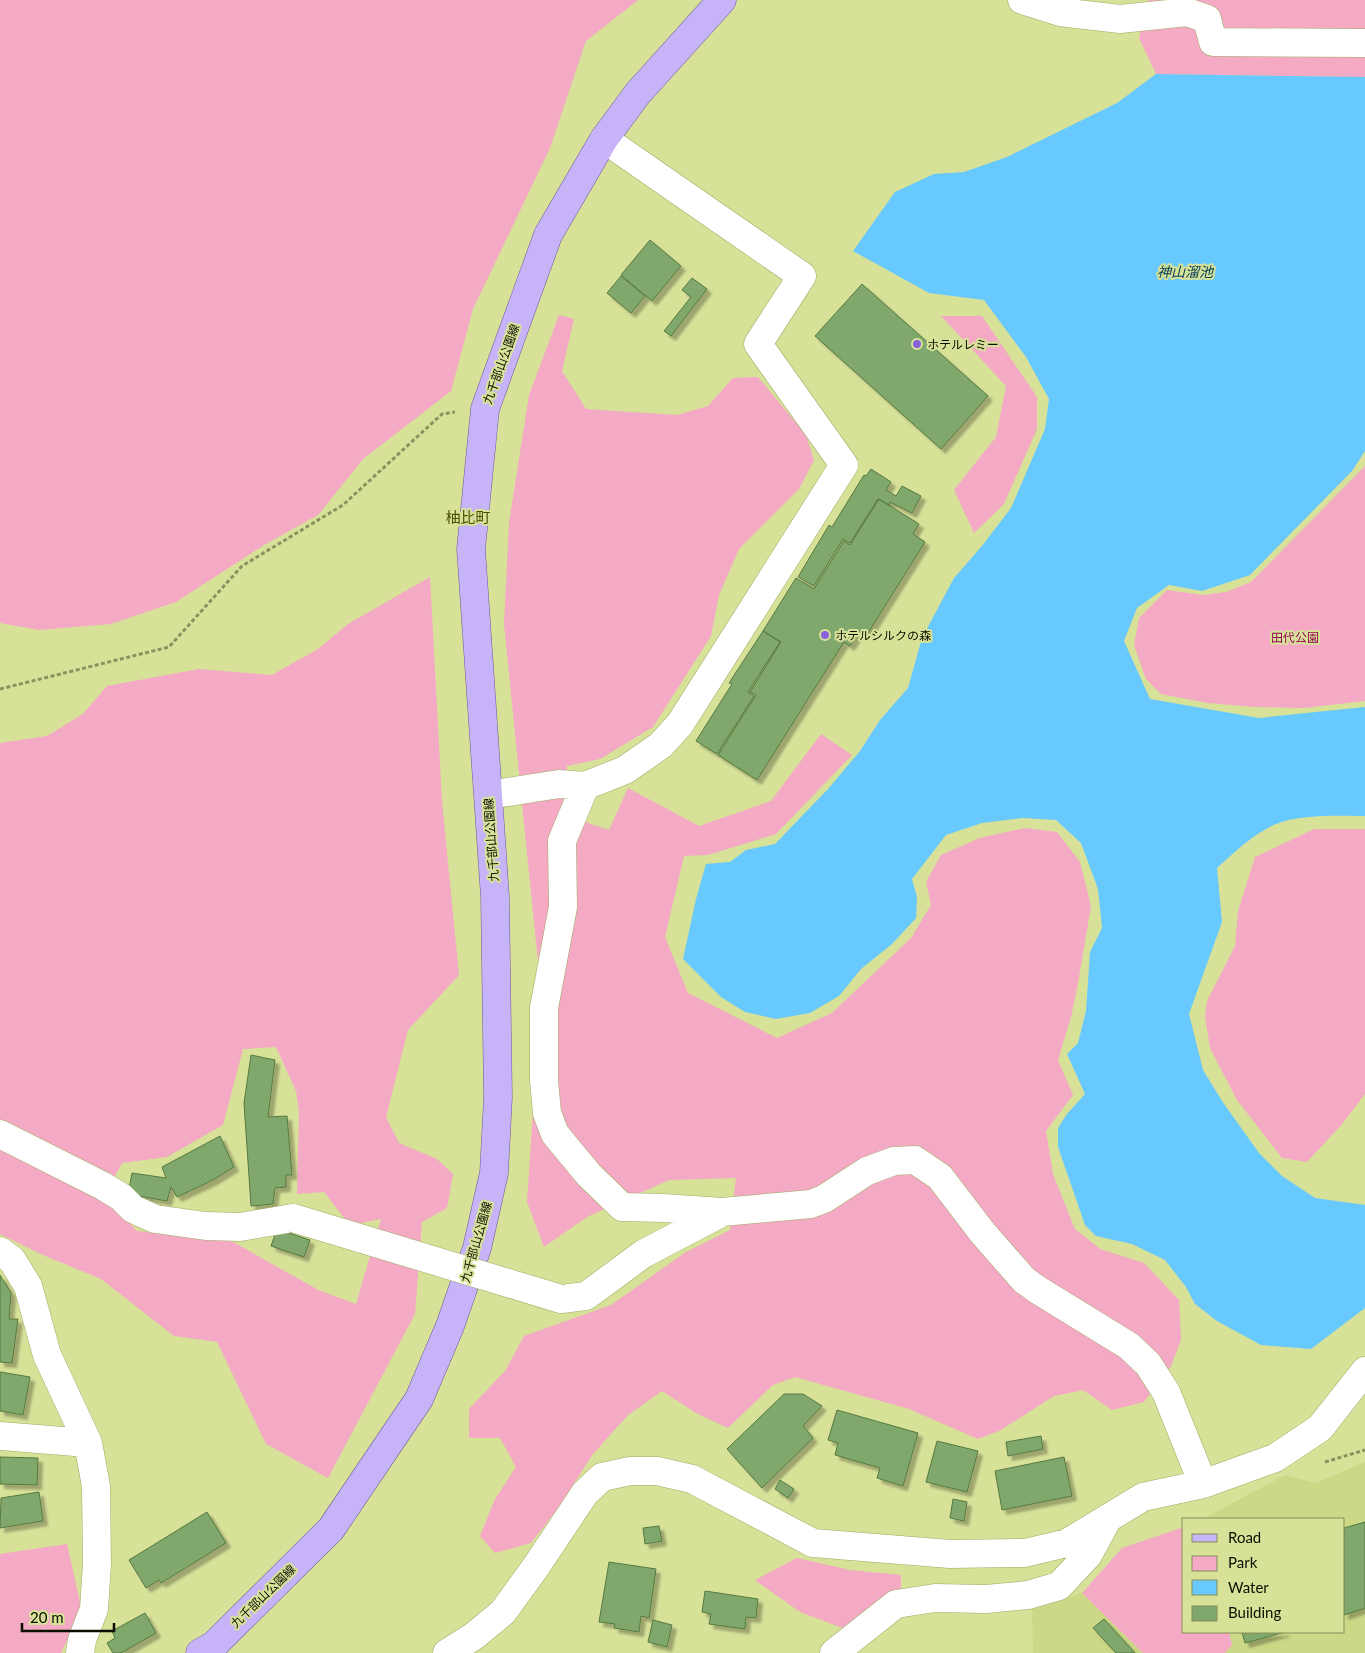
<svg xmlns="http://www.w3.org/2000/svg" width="1365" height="1653" font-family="Lato,'Noto Sans JP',sans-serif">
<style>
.built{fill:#cdd887}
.green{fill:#f4a9c5;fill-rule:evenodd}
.water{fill:#68c9fe}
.building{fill:#81a86c;stroke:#55793f;filter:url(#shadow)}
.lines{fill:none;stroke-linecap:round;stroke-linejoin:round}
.minor-casing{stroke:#a1aa63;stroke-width:29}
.major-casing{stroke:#6d589d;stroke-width:29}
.path{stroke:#8b925f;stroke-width:3;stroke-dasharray:4 2.5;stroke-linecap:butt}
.minor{stroke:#fff;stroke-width:28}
.major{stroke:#c7b3f7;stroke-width:28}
.minor-bridge-casing{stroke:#a1aa63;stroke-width:29;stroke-linecap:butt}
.minor-bridge{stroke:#fff;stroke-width:28}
.poi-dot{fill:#8861dc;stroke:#d7e198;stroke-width:2}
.labels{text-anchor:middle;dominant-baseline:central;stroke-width:4;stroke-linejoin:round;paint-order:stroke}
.poi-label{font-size:12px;fill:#0c0e00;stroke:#d7e198;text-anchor:start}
.street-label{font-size:12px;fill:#0c0e00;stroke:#d7e198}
.park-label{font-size:12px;fill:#960357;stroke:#d7e198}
.water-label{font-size:14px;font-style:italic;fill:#08425c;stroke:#d7e198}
.quarter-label{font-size:15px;fill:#4a5000;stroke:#d7e198}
</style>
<defs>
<filter id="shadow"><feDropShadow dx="4.5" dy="4.5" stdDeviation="1" flood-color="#0004"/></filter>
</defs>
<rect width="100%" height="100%" fill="#d7e198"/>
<path class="built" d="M1365,1462V1653H1225L1232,1645L1229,1632H1344V1519H1203L1285,1475L1315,1483Z
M1082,1593L1143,1653H1033L1032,1608Z"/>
<path class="green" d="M0,0H638L586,41L550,148L473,309L451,391L363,459L318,515L264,545L176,602L111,624L39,630L0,623Z
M1148,0H1365V77L1156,74L1139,38Z
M559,315L574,319L562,371L586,409L677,415L708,406L733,378L758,377L806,435L814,460L799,489L739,549L719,595L711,636L653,727L600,759L567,766L564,815L609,830L628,788L699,826L771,801L821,734L852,755L776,834L708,855L684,856L665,937L688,993L777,1038L832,1013L911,938L931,905L926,882L941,855L980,838L1025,828L1057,832L1080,862L1091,906L1078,983L1071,1017L1058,1060L1073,1095L1046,1131L1053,1174L1075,1229L1100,1249L1144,1263L1179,1300L1181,1340L1171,1366L1144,1402L1112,1410L1083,1390L1054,1396L999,1431L978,1439L909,1409L795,1377L773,1385L728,1428L696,1413L662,1391L628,1415L593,1454L558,1508L531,1543L495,1553L480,1536L495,1499L516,1467L500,1438H469V1409L505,1371L524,1336L611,1305L686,1252L730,1230L736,1178L669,1180L587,1217L544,1247L527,1202L541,992L504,624L509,523L529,395Z
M941,316H982L1037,397V429L1004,504L974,533L954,490L996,437L1006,386Z
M1365,466V701L1304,708L1254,707L1208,703L1161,694L1146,679L1134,645L1139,618L1167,590L1203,595L1226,592L1251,582Z
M430,577L442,801L459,975L408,1030L386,1117L399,1143L437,1159L453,1174L447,1208L422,1222L415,1314L328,1478L266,1444L217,1342L174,1336L101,1279L43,1255L0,1234V743L47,736L83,714L107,686L199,669L272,675L318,649L348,624ZM276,1047L296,1091L299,1112L297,1194L324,1192L345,1219L361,1223L381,1219L356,1304L318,1290L228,1239L137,1231L105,1195L122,1163L167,1157L223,1125L243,1049Z
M1314,829H1365V1094L1343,1123L1307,1162L1282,1158L1237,1100L1210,1048L1205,1016L1207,1001L1235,946L1238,911L1255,857Z
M1184,1527V1632H1229L1232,1645L1225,1653H1143L1082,1593L1122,1548Z
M67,1544L82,1611L61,1653H0V1554Z
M797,1558L850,1570L901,1575V1594L848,1630L800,1612L755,1580Z"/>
<path class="water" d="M1156,74L1365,77V451L1352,471L1250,575L1202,591L1169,585L1137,608L1124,641L1150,699L1259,718L1365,707V816C1337,816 1302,814 1276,824C1253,834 1235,852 1217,868L1222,922L1189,1014L1203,1070L1222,1101L1259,1153L1282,1176L1315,1198L1365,1205V1308L1311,1349L1261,1345L1217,1321L1195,1304L1186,1287L1165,1260L1132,1244L1096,1236L1085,1225L1058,1147V1128L1067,1114L1085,1094L1067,1054L1078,1043L1086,1011L1090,952L1102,928L1098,889L1081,843L1056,820L1023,818L982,823L946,835L912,879L917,897L916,918L892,944L861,969L839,996L810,1013L776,1019L745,1012L721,997L683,959L696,899L706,864L730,862L746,850L775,844L828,789L860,751L880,720L908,688L922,638L954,578L982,546L1011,508L1045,429L1049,399L1026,357L984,300L929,293L853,251L895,192L934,174L964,172L1007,157L1117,103Z"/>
<path class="building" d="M650,240L681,266L652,301L621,275Z
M621,276L645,296L631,313L607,293Z
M692,278L707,289L671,336L664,331L691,297L682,290Z
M862,284L988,396L941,449L815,336Z
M871,469L891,482L886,490L896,496L902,486L921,496L912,513L890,502L889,505L878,499L850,543L843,539L814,586L798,577L829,525L832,527L864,475L866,476Z
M879,499L919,524L913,534L925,542L868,633L861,629L850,646L844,642L757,780L718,755L756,695L750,692L781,642L763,631L796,578L814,589L844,541L850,545Z
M763,631L780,642L748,692L754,696L717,754L696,741L732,684L729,683Z
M251,1055L275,1060L268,1117L287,1116L292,1175H286V1187L275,1188L273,1204L251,1206L244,1103Z
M220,1136L234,1167L213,1180L177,1197L171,1187L167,1201L128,1194L132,1173L166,1178L162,1167Z
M277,1229L310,1240L304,1257L271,1246Z
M0,1275L11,1293L9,1319H18L12,1363L0,1362Z
M0,1372L30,1377L23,1415L0,1411Z
M784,1394H803L822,1406L803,1426L813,1438L762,1488L727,1449Z
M837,1410L918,1433L903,1486L877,1478L880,1468L835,1455L838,1443L828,1440Z
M1041,1436L1043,1449L1008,1456L1006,1442Z
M937,1441L978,1451L967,1492L926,1482Z
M0,1457L38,1458L37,1485L0,1484Z
M1064,1457L1072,1496L1002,1510L995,1471Z
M780,1480L794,1489L788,1498L775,1489Z
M39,1492L43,1521L0,1528L1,1498Z
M953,1499L967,1502L964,1521L950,1518Z
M207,1512L226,1543L161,1583L159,1580L146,1588L129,1560Z
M1365,1522V1608L1344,1615V1528Z
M659,1526L662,1541L645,1544L643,1528Z
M609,1562L656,1569L649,1618L641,1616L639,1632L614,1628L615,1624L599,1622Z
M705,1591L758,1599L756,1618L746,1617L745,1629L709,1624L711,1614L702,1612Z
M145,1613L156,1633L121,1653H113L107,1643L115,1638L112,1631Z
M1104,1619L1135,1653H1116L1093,1628Z
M653,1620L672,1625L667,1647L648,1642Z
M1242,1632H1285L1245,1643Z"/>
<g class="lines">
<g class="minor-casing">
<path id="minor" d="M1022,0L1060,12L1120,19L1187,12L1207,19L1213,42L1365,43
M585,786L562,841L563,907L544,1008V1080L547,1113L555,1134L589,1175L622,1207L663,1208L722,1212L811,1204L824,1199L867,1171L894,1161L915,1160L940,1177L982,1232L1024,1280L1038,1290L1129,1346L1148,1364L1166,1392L1203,1484
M489,795L559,784L585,786L625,770L661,745L680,724L844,465L758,344L802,276L604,139
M0,1134L103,1186L121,1197L133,1209L155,1219L206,1226L240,1227L293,1218
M0,1251L12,1260L28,1286L47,1355L88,1443L96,1486L97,1564L94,1609L82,1640L80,1653
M561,1299L586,1296L643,1254L723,1212
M0,1436L88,1443
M447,1653L474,1636L503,1612L535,1568L585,1493L602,1477L630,1471H657L692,1479L813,1543L950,1554L1025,1553L1067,1543L1143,1497L1203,1484L1275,1458L1320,1428L1365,1371
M834,1653L896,1604L935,1598L986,1599L1028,1595L1059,1586L1088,1555L1107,1520"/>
</g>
<g class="major-casing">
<path id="major" d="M200,1653L214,1645L331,1529L419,1399L450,1326L477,1248L494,1173L498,1097L495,897L471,549L485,409L548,235L604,139L638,93L722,0"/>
</g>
<path class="path" d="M0,689L169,647L242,566L343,505L442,414L455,412
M1325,1462L1365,1450"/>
<use href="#minor" class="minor"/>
<use href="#major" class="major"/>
<g class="minor-bridge-casing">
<path id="minor-bridge" d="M293,1218L561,1299"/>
</g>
<use href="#minor-bridge" class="minor-bridge"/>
</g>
<g class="poi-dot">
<circle cx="917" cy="344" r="5"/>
<circle cx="825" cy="635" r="5"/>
</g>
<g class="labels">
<g class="poi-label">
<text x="927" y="344">ホテルレミー</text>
<text x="835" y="635">ホテルシルクの森</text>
</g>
<g class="street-label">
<text transform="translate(501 364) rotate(-70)">九千部山公園線</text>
<text transform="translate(491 840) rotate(-94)">九千部山公園線</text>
<text transform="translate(476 1242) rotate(-74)">九千部山公園線</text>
<text transform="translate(263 1596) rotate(-44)">九千部山公園線</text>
</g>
<g class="park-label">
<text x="1295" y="637">田代公園</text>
</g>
<g class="water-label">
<text x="1185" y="271">神山溜池</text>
</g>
<g class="quarter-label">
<text x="468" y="517">柚比町</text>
</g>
</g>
<rect x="1182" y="1518" width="162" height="115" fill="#d7e198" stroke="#868d5b"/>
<rect x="1192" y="1534" width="25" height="8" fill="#c7b3f7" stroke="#868d5b"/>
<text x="1228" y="1543" font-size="15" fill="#0c0e00">Road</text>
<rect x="1192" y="1556" width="25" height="15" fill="#f4a9c5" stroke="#868d5b"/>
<text x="1228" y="1568" font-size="15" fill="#0c0e00">Park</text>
<rect x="1192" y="1580" width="25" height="15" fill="#68c9fe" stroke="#868d5b"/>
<text x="1228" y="1593" font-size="15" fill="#0c0e00">Water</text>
<rect x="1192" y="1606" width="25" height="15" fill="#81a86c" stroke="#868d5b"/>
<text x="1228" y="1618" font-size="15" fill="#0c0e00">Building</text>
<path d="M22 1623v8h92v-8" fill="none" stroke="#0c0e00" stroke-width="2.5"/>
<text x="30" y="1623" font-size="15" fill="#0c0e00" stroke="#d7e198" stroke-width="4" paint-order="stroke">20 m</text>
</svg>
